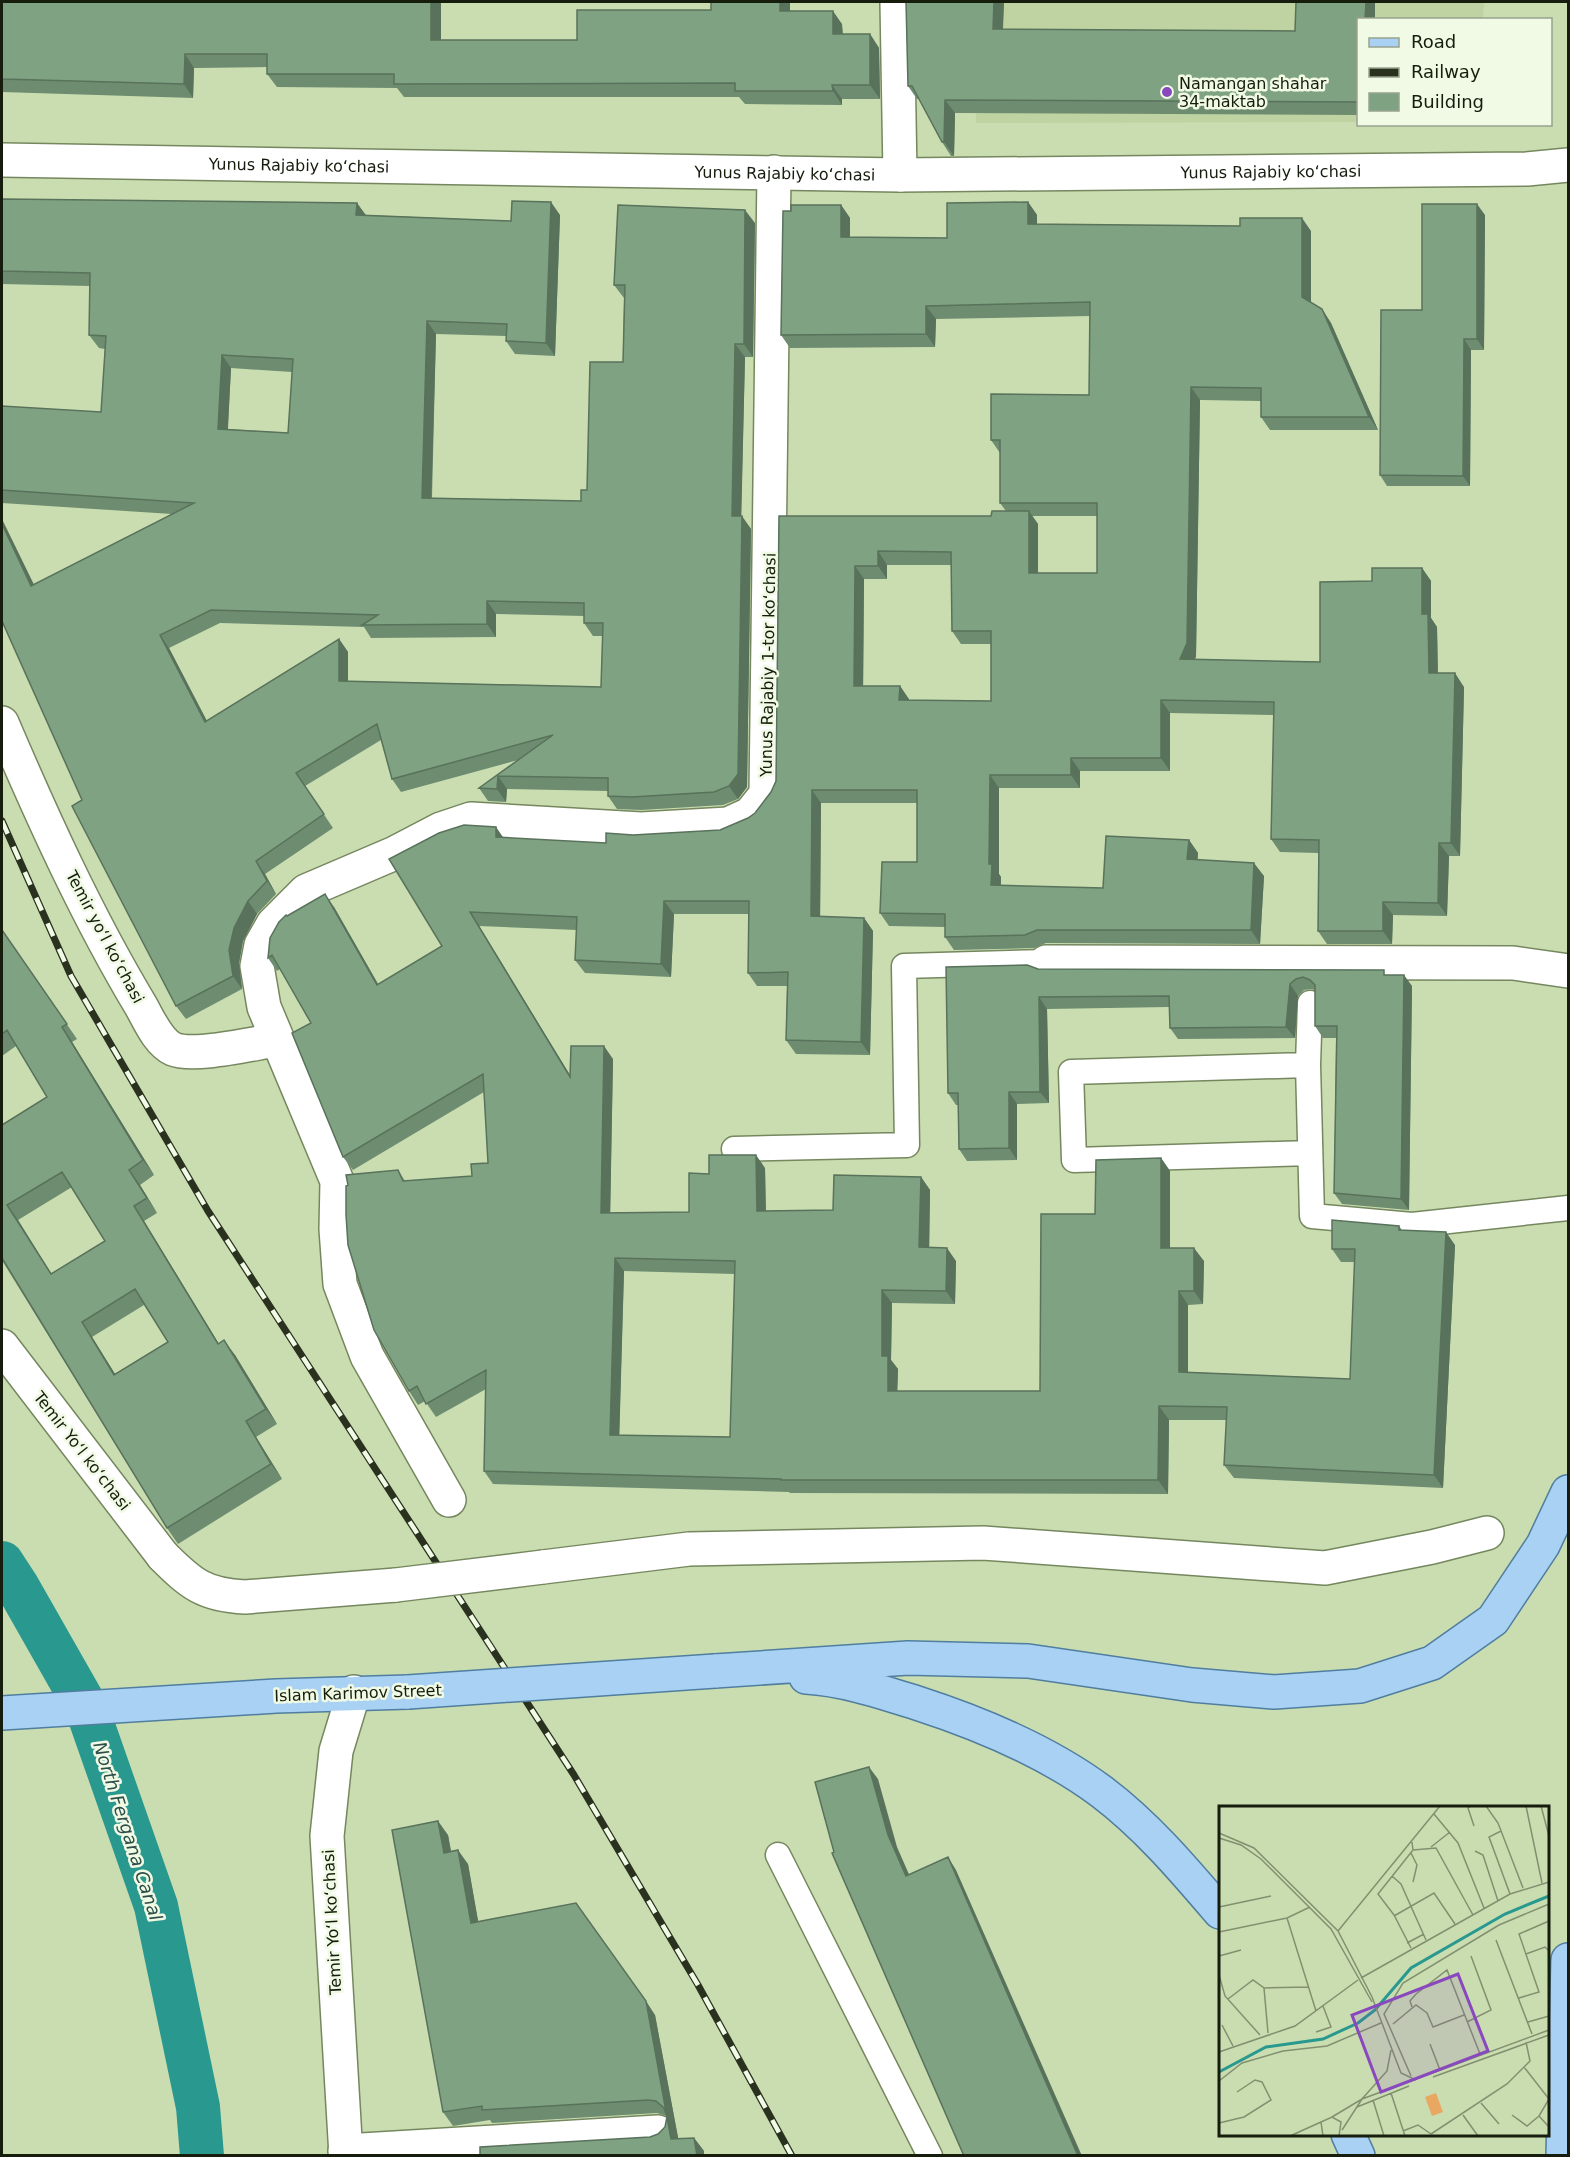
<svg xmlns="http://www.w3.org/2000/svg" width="1570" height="2157" font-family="'DejaVu Sans',sans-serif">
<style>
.built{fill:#bed3a1}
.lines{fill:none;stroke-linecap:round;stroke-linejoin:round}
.canal{stroke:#29988f;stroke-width:44}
.service-casing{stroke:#75875e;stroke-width:27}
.minor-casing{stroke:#75875e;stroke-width:36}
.tertiary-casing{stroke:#75875e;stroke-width:36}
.primary-casing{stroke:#507e9f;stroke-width:36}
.service{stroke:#fff;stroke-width:24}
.minor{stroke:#fff;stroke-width:33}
.tertiary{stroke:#fff;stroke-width:33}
.primary{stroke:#a9d1f4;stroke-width:33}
.rail-casing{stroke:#2a321f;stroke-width:7}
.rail{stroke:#f0fae4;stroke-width:4.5;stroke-dasharray:14;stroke-linecap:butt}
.minor-bridge-casing{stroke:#75875e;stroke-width:36;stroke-linecap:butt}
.primary-bridge-casing{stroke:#507e9f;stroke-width:36;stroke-linecap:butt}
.minor-bridge{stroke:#fff;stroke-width:33}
.primary-bridge{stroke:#a9d1f4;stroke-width:33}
.wall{fill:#6d8c70;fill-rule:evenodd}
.shaded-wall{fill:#59725b}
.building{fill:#7fa382;stroke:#59725b;stroke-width:1.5;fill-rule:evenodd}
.poi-dot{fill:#8948bd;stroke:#f0fae4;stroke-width:2}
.labels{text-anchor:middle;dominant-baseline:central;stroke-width:5;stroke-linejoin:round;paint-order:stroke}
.poi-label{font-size:16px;fill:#161d0d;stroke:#f0fae4;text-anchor:start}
.street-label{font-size:16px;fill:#161d0d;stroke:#f0fae4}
.water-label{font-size:18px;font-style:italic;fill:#2e4e4b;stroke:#f0fae4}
.inset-river{fill:none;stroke:#29988f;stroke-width:3}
.inset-road{fill:none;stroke:#82906f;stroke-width:1.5}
.view{fill:#8948bd;fill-opacity:0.15;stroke:#8948bd;stroke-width:3}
.inset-edge{fill:none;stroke:#161d0d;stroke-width:3}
</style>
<rect width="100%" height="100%" fill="#caddb1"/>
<path class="built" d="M907,2H1484L1483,19L1358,20V122L976,123L975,62Z"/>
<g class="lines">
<path class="canal" d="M2,1563L17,1586L87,1709L156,1906L198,2107L202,2156"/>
<g class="service-casing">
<path id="service" d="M1308,1065L1310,1003
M734,1149L907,1145L904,966L1046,962
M1310,1153L1074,1160L1071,1072L1308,1065L1312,1216L1412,1225L1568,1208
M778,1855L930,2156"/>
</g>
<g class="minor-casing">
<g id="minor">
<path d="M897,2L900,175"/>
<path id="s1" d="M2,160L900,175L1527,169L1568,165"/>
<path d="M2,723C43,819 87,916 141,1006C149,1020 158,1042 173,1049C194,1058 254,1043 277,1040"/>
<path d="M1046,962L1513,963L1568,971"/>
<path d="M449,1500L367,1356L340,1284L336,1229L337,1181L264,1007L257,966L261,945L273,924L306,891L395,853L441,829L471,819L641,829L728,824L750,814L766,794L774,172"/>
<path d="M163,1556C191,1584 204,1595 245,1597L396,1585"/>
<path d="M543,1567L689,1549L983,1543L1325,1568L1432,1547L1487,1533"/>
<path d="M345,2151L658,2132"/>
</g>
</g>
<g class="tertiary-casing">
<path id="tertiary" d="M2,1346L163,1556
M346,2156L327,1836L336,1751L354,1692"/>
</g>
<g class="primary-casing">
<path id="primary" d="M715,1671L908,1658L1028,1661L1192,1685L1274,1692L1360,1686L1432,1663L1493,1620L1543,1545L1568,1492
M806,1677C843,1679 882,1692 917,1703C982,1724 1047,1751 1102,1792C1147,1826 1184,1870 1220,1912
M2,1713L276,1696L408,1692
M1348,2134L1358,2156
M1563,2156L1568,1960"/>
</g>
<use href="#service" class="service"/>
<use href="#minor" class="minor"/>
<use href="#tertiary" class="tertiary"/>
<use href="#primary" class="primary"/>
<g class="rail-casing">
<path id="rail" d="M2,821L71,976L208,1211L574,1775L698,1985L792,2156"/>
</g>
<use href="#rail" class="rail"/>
<g class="minor-bridge-casing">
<path id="minor-bridge" d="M396,1585L543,1567"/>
</g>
<g class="primary-bridge-casing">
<path id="primary-bridge" d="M408,1692L715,1671"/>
</g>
<use href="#minor-bridge" class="minor-bridge"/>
<use href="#primary-bridge" class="primary-bridge"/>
</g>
<path class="wall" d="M2,2L441,40H577L711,10V2H790V11L842,24L843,34H870L879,48L880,99H842V105L745,104L739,97H404L397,88L277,87L267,74V67L194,68L193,98L2,92Z
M906,2H1004L1003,30L1295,31L1296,2H1375V20H1359V115L955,113L954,156H951L942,142L919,99H917L908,86Z
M2,199L357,203L366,215L511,221L560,215L555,356L515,354L506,341V336L436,334L432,498L581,501L587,490L623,362L624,298L614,285L755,223L753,357H745L741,516L751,529L747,787L738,799L723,805L641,810L617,809L608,796V791L507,789L506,802L488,801L479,788L518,760L401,792L392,779L381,740L305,786L333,828L265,874L276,894L257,914L243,941L239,963L242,989L186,1019L176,1006L34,585L172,514L2,503V405V407L101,412L105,349L99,348L89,335L90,286L2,284ZM231,368L292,372L288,433L228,429ZM496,614L584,616V623L593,636H603L601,687L348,681V652L339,639L207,721L169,648L220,623L364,627L371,638L496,637Z
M1028,202L1037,215V224L1311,231V303L1322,309L1331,323L1378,430H1270L1261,417V401L1200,400L1196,656L1195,660L1320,662L1372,581L1422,568L1431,581V618L1437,627L1438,673L1464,687L1460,856H1449L1447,916L1393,915L1392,944H1327L1318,931L1319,853L1280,852L1271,839L1274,715L1170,713V771H1080V788H999V874L1001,877V886L1103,888L1189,840L1198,853L1197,860L1264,876L1260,944L1046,943L1034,948L954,950L945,937V927L889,926L880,913L917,862V803H821L820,917L864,918L873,931L870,1055L796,1054L786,1040L787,986H757L748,973V914H674L671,977L585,973L575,960L577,930L479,926L570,1075L613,1059L610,1213L689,1212L709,1174L765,1168L766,1211L833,1210L921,1177L930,1190L929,1248L956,1261L955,1304L892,1303L891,1360L898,1369L897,1391H1040L1095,1214L1161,1158L1170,1171V1248L1204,1261L1203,1304L1188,1305V1372L1350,1379L1355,1262H1341L1332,1249L1399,1226L1402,1230L1455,1245L1443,1488L1234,1478L1224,1465L1227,1420H1169L1168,1494L790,1493L789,1492L493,1484L484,1471L486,1389L436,1417L425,1401L418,1405L409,1391L398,1170L405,1181L472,1176L488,1163L484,1092L353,1170L343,1157L311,1023L280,969L277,971L268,958L287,916L334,907L378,984L442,946L504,838L606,843L633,835L720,830L748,818L755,813L771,792L776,781L779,516H991L1006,511L1000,503V453L991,440L1089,395L1090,316L936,319L935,347L790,348L781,335L791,211L841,205L850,218V237L947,238ZM1032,516H1097V573H1038V524ZM887,565H951L952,631L961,644H991V701L909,700L900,686H863L864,579H887ZM624,1271L735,1274L730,1437L619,1435Z
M1485,215L1484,350H1471L1470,486H1387L1380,475L1422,310Z
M2,930L77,1039L72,1042L154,1175L140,1185L157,1213L144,1221L219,1344L235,1355L277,1424L256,1437L282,1479L178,1544L167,1528L3,1262L2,1263V1125L47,1097L16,1046L2,1056ZM72,1187L105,1241L51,1274L18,1220ZM144,1305L168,1342L115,1374L92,1337Z
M1038,969L1387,975L1412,986L1409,1210L1342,1204L1334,1193L1336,1038H1323L1315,1026V990L1311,989L1304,990L1298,996L1295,1038L1178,1039L1170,1028L1169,1007L1047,1009L1049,1103L1017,1104V1160L967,1161L959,1149L958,1105H956L948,1093Z
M448,1835L451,1852L468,1864L478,1922L655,2015L678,2138H694L704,2151L650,2137L658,2134L665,2127L667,2116L657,2113L492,2123L490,2120L453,2126L443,2112Z"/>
<path class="shaded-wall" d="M431,2H441V53L431,40Z
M780,2H790V24L780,11Z
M994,2H1004L1002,43L993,29Z
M1366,2H1375V20H1365Z
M833,11L842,24L843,48L833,34Z
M870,34L879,48L880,99L870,85Z
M185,54L194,68L193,98L184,84Z
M832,85L842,99V105L833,91Z
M945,100L955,113L954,156L944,142Z
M551,202L560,215L555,356L546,343Z
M1028,202L1037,215V237L1028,224Z
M357,203L366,216L356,215Z
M1477,204L1485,215L1484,350L1477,339Z
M841,205L850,218V251L841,237Z
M745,210L755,223L753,357L744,344Z
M1302,218L1311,231V311L1302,297Z
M926,306L936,319L935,347L926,334Z
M1322,309L1331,323L1378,430L1369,417Z
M427,321L436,334L431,511L422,498Z
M1464,339L1471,350L1470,486L1463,476Z
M735,344L745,357L741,529L732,516Z
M222,355L231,368L227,442L218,429Z
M1191,387L1200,400L1196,656L1189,673L1180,659Z
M1029,511L1038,524V586L1029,573Z
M742,516L751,529L747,787L738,799L729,786Z
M2,519L41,599L31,586L2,524Z
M878,551L887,565V579L878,566Z
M855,566L864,579L863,699L854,686Z
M1422,568L1431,581V618L1437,627L1438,686L1429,673L1422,614Z
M487,601L496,614V637L487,624Z
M160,635L169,648L214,735L205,722Z
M339,639L348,652V694L339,681Z
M1455,673L1464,687L1460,856L1451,843Z
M900,686L909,699L908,714L899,700Z
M1161,700L1170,713V771L1161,758Z
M1071,758L1080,771V788L1071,775Z
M990,775L999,788V874L1001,877L1000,899L991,885L989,864Z
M498,776L507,789L506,802L497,789Z
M812,790L821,803L820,930L811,916Z
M496,827L505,840L496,837Z
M1189,840L1198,853L1197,872L1187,859Z
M1439,843L1449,856L1447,916L1438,903Z
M256,861L265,874L276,894L267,881Z
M1254,863L1264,876L1260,944L1251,930Z
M325,894L334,907L386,998L377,985Z
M248,901L257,914L243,941L239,963L242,989L233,976L229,950L234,928Z
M664,901L674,914L671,977L661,964Z
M1383,902L1393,915L1392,944L1383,931Z
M470,912L479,926L579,1090L570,1077Z
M864,918L873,931L870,1055L861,1042Z
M1404,975L1412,986L1409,1210L1401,1199Z
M1290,984L1298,996L1295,1038L1286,1027Z
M1039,997L1047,1009L1049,1103L1040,1092Z
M62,1027L72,1042L154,1175L143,1160Z
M604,1046L613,1059L610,1226L601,1213Z
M1009,1092L1017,1104V1160L1009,1148Z
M756,1155L765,1168L766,1224L757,1211Z
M1161,1158L1170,1171V1261L1161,1248Z
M129,1170L140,1185L157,1213L147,1198Z
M921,1177L930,1190L929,1261L919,1247Z
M7,1205L18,1220L61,1289L51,1274Z
M134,1206L144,1221L228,1359L218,1344Z
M1446,1232L1455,1245L1443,1488L1434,1475Z
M947,1248L956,1261L955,1304L946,1291Z
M1194,1248L1204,1261L1203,1304L1194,1291Z
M615,1258L624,1271L619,1448L610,1435Z
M882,1290L892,1303L891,1360L898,1369L897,1404L888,1391L882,1356Z
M1179,1291L1188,1305V1385L1179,1372Z
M82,1322L92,1337L125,1390L114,1375Z
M224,1340L235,1355L277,1424L266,1409Z
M1159,1406L1169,1420L1168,1494L1158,1480Z
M246,1421L256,1437L282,1479L271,1464Z
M869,1767L878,1779L897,1847L915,1888L906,1876L888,1835Z
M438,1821L448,1835L454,1867L444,1853Z
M458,1850L468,1864L481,1937L471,1923Z
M948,1857L956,1870L1082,2156H1078Z
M646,2001L655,2015L681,2153L671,2139Z
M694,2138L704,2151V2156H697Z"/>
<path class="building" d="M2,2H431V40H577V10H711V2H780V11H833V34H870V85H832L833,91H735V83L394,84V74H267V54H185L184,84L2,79Z
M906,2H994L993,29L1295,31L1296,2H1366L1365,20H1359V102L945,100L944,142H942L912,86H908Z
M2,199L357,203L356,215L511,221L512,201L551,202L546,343L506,341L507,324L427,321L422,498L581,501V490H587L590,362H623L625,285H614L618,205L745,210L744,344H735L732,516H742L738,774L729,786L714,792L632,797L608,796V778L498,776L497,789L479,788L553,735L392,779L377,724L296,773L324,814L256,861L267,881L248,901L234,928L229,950L233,976L176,1006L72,806L82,800L2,621V524L31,586L194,503L2,490V406L101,412L106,336L89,335L90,273L2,271ZM222,355L293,359L288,433L218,429ZM487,601L584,603V623H603L601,687L339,681V639L205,722L160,635L211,610L378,615L362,625L487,624Z
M1028,202V224L1240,226V218H1302V297L1322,309L1369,417H1261V388L1191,387L1187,643L1180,659L1320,662V582L1372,581V568H1422V614H1428L1429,673H1455L1451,843H1439L1438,903L1383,902V931H1318L1319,840L1271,839L1274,702L1161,700V758H1071V775H990L989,864H992L991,885L1103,888L1106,836L1189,840L1187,859L1254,863L1251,930H1037L1025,935L945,937V914L880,913L882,862H917V790H812L811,916L864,918L861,1042L786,1040L788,972L748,973L749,901H664L661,964L575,960L577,917L470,912L570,1077L571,1046H604L601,1213L689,1212V1173L709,1174V1155H756L757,1211L833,1210L834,1175L921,1177L919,1247L947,1248L946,1291L882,1290V1356H888V1391H1040L1041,1214H1095L1096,1160L1161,1158V1248H1194V1291H1179V1372L1350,1379L1355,1249H1332V1220L1399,1226V1230L1446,1232L1434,1475L1224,1465L1227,1407L1159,1406L1158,1480H781V1479L484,1471L486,1370L426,1404L417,1386L409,1391L374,1330L348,1245L346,1215V1186L348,1185L346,1175L398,1170L403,1181L472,1176L471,1164L488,1163L483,1074L343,1157L292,1033L311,1023L272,955L268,958L270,938L279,922L286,915L287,916L325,894L377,985L442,946L389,859L439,833L464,825L496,827V837L606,843V833L633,835L720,830L748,818L755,813L771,792L776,781L779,516H991L992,511H1029V573H1097V503H1000V440H991V394L1089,395L1090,302L926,306V334L781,335L783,211H791V205H841V237L947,238V203ZM878,551L951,552L952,631H991V701L899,700L900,686H854L855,566H878ZM615,1258L735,1261L730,1437L610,1435Z
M1422,204H1477V339H1464L1463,476L1380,475L1381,310H1422Z
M2,930L67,1024L62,1027L143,1160L129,1170L147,1198L134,1206L218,1344L224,1340L266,1409L246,1421L271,1464L167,1528L2,1258V1125L47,1097L7,1030L2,1034ZM62,1172L105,1241L51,1274L7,1205ZM135,1289L168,1342L114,1375L82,1322Z
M1027,965L1038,969L1384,970V975H1404L1401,1199L1334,1193L1337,1026H1315V985L1310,980L1303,977L1296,979L1290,984L1286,1027L1170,1028L1169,996L1039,997L1040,1092H1009V1148L959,1149L958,1093H948L946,967Z
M869,1767L888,1835L906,1876L948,1857L1078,2156H964L832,1853L834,1852L815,1782Z
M438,1821L444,1853L458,1850L471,1923L576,1903L646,2001L667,2117L664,2108L656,2101L648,2100L482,2110V2106L443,2112L392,1830Z
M667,2117L671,2139L694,2138L697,2156H480V2147L650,2137L658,2134L665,2127Z"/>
<circle class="poi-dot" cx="1167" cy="92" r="6"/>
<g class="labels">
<g class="poi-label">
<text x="1179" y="83">Namangan shahar<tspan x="1179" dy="18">34-maktab</tspan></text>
</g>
<g class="street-label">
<text stroke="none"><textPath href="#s1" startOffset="297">Yunus Rajabiy ko‘chasi</textPath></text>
<text stroke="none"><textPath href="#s1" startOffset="1269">Yunus Rajabiy ko‘chasi</textPath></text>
<text stroke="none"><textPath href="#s1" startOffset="783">Yunus Rajabiy ko‘chasi</textPath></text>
<text transform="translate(768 665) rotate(-89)">Yunus Rajabiy 1-tor koʻchasi</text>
<text transform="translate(105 937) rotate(62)">Temir yoʻl koʻchasi</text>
<text transform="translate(82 1451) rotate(52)">Temir Yoʻl koʻchasi</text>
<text transform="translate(358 1693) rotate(-2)">Islam Karimov Street</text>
<text transform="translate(332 1922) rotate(-93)">Temir Yoʻl koʻchasi</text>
</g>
<g class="water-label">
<text transform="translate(128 1831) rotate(72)">North Fergana Canal</text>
</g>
</g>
<g transform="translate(1219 1806)">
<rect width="330" height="330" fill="#caddb1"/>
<path d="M217,287L224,306L213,310L206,291Z" fill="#e8a862"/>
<path class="inset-river" d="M0,266L47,241L104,233L139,217L156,204L192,162L286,108L330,90"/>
<path class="inset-road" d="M252,0L249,2L255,20M267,0L279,17L304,82M307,0L323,77M322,0L330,30M215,8L239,37L265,102M282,25L270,31L291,88M0,27L35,42L119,125L153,191L182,267L197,274M0,32L22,39L42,53L112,123L153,196M212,41L231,26M194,44L217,42L254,109M256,45L264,49L279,95M192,47L198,59L194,76M173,70L182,78L207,134M0,101L52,90M175,110L215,87L236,118M68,112L97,205M119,125L221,0M0,126L68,112L91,101M277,134L313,228M188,137L205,128M192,142L175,109L159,88L194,44L193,36M307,148L326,141L330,145M0,150L22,144M0,169L6,190L41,229M142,172L291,88L330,76M45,182L89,181M300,192L320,186L300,128L330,115M9,193L34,174L45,182L49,227M193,201L191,195L197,188L228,164L261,248M248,216L272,204L252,150M309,216L330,210M174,218L197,199L208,207L214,221L245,209M3,219L14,240M97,226L112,221L104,200M211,238L221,264M0,246L76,220L139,174M305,261L330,293L320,310L330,321M192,270L165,208L184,177L280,119L330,98M214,271L330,229M0,275L23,257L64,245L108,240L162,217M172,287L186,330M154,294L165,330M262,297L280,318M138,301L190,280M244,309L259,330M293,309L308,320L320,310M113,311L143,293L330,224M0,317L25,311L52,294L43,276L36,274L18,286M123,324L143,293L168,265L172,244M184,325L199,319L212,328M212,328L288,278L311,255L307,236M71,330L102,316M104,330L102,316L113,311L122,316L120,330"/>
<path class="view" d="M239,168L269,245L162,286L133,209Z"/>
<rect width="330" height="330" class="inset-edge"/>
</g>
<rect width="1570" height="2157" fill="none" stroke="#161d0d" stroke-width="6"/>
<rect x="1357" y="18" width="195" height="108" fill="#f0fae4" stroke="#99a28e" stroke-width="1.5"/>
<rect x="1369" y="38" width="30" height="9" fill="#a9d1f4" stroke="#99a28e" stroke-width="1.5"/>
<text x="1411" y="48" font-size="18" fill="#161d0d">Road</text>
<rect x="1369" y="68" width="30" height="9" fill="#2a321f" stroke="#99a28e" stroke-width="1.5"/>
<text x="1411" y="78" font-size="18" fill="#161d0d">Railway</text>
<rect x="1369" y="93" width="30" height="18" fill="#7fa382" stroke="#99a28e" stroke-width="1.5"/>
<text x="1411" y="108" font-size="18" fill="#161d0d">Building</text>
</svg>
